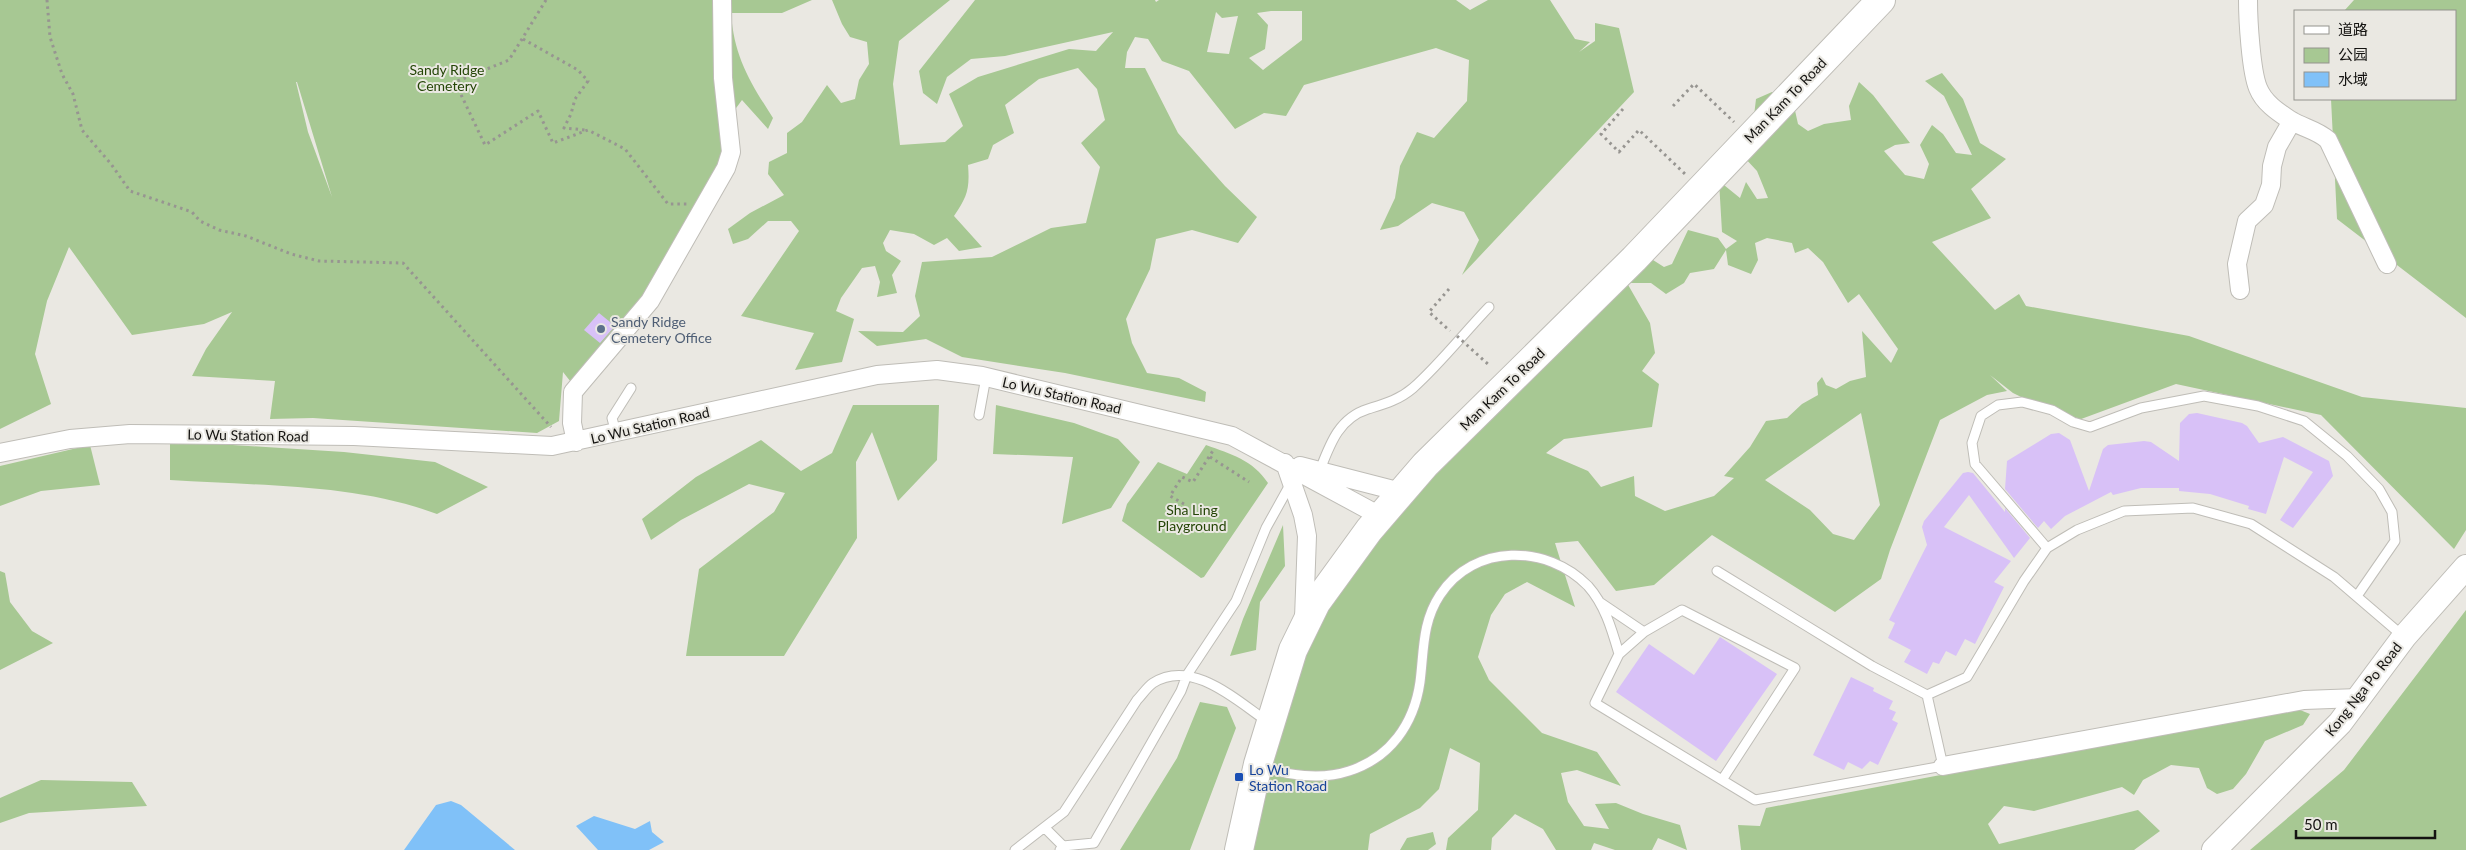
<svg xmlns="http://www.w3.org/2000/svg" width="2466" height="850" font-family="Lato,'Noto Sans SC',sans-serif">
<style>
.green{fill:#a7c893;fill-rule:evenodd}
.water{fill:#80c1f8}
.building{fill:#d8c1f7}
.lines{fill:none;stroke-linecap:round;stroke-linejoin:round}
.lane-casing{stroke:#bfbdb7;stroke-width:11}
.street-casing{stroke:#bfbdb7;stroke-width:20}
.secondary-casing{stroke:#bfbdb7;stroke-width:26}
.primary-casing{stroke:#bfbdb7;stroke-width:30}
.path{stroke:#979591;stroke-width:3;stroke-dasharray:2.5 4;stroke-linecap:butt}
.lane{stroke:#fff;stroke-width:9}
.street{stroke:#fff;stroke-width:18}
.secondary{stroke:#fff;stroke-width:24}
.primary{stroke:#fff;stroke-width:28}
.path-bridge{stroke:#979591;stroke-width:3;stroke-dasharray:2.5 4;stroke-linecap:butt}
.service-dot{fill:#5c6f8a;stroke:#eae8e2;stroke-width:2}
.transit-dot{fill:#1a4fb4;stroke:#eae8e2;stroke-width:2}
.labels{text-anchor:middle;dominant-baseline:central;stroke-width:4;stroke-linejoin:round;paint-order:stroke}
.park-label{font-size:14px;fill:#244506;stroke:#eae8e2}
.street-label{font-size:14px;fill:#141311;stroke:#eae8e2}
.service-label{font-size:14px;fill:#4e5e75;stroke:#eae8e2;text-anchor:start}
.transit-label{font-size:14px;fill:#164399;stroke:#eae8e2;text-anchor:start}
</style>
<rect width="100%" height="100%" fill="#eae8e2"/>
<path class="green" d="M0,0H812L782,13H731C734,57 750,82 773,118L768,129L742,100L728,119L726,168L707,203L578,391L563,372L559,421L537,433L313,418L270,419L275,381L192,376L206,349L232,312L204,324L132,335L69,247L47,301L35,354L51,404L0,429ZM296,82H297L332,197L308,132Z
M832,0H950L899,41L893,84L900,145L945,142L963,126L949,94L978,77L1069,49L1096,51L1113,32L1005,56L971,59L947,77L937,104L923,93L919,71L975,0H1155L1156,2L1159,0H1456L1470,10L1488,0H1550L1575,39L1590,42L1579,52L1595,41V23L1619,28L1634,92L1462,275L1479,240L1464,212L1432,203L1398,226L1380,230L1395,198L1400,166L1417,132L1434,138L1467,101L1469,60L1436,48L1304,85L1286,116L1264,113L1235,129L1189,71L1162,61L1148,39L1135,37L1127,52L1125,68H1145L1178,133L1225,186L1257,217L1238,243L1192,230L1156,239L1150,269L1126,319L1132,343L1147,373L1179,378L1206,392L1205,402L1065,373L962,357L926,339L877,346L858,331L903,332L920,316L915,296L922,262L992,257L1051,228L1086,223L1100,167L1081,143L1105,120L1097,89L1078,68L1039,79L1005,105L1014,133L993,145L988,159L968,165C970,189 967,197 954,216L982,247L959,251L947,238L934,245L914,234L890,230L883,243L886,251L901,261L892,275L897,293L877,297L880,282L875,266L862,268L841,298L836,311L854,319L842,362L795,370L814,333L741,316L799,231L791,221H768L748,239L733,244L728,229L750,213L784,195L768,174L769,162L787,153V133L802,122L827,85L841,103L855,99L859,80L869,64L867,42L850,37L842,24ZM1271,11H1302V40L1263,70L1249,58L1265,49L1268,25L1257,13ZM1216,12L1222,18L1238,16L1229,54L1207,52Z
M2354,0H2466V318L2337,219L2331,99H2455V11H2344Z
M1942,73L1963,99L1980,143L2006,159L1971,189L1991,218L1932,242L1995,310L2019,294L2026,306L2189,336L2362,397L2466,408V530L2454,549L2321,415L2176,384L2073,422L2013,393L1990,375L2007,391L1987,395L1940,420L1890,550L1881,579L1835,612L1712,535L1654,585L1616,591L1578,541L1555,543L1575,607L1527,582L1505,594L1491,615L1478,657L1489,680L1542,733L1597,752L1621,786L1577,770L1561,773L1568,802L1584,826L1609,829L1595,804L1616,803L1643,814L1680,825L1687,850L1658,838L1652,850H1615L1594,843L1591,850H1556L1543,829L1515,814L1492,838L1491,850H1446L1448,838L1478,810L1480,763L1450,748L1439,789L1420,808L1370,834L1368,850H1254V782L1330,584L1642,253L1664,267L1672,264L1688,230L1718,238L1726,249L1737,241L1722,232L1719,181L1740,198L1746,182L1757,199L1768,198L1757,171L1744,157L1751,141L1756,99L1772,92L1794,106L1798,124L1808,131L1824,124L1851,120L1849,106L1859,82L1873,95L1910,143L1895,145L1884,151L1905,175L1924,179L1929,164L1920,145L1932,125L1943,134L1956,153L1972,155L1944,96L1925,81ZM1767,238L1792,243L1795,253L1808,248L1823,262L1848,303L1859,294L1898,349L1891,363L1862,331L1866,377L1850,381L1836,389L1826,385L1822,377L1817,383L1818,395L1802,404L1787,418L1766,421L1750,447L1724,476L1734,478L1714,496L1665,511L1635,496L1634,476L1601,487L1588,471L1546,453L1564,439L1652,427L1659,384L1642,371L1655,353L1650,323L1627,283H1651L1666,294L1684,283L1690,273L1714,269L1726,250L1728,265L1751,274L1758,260L1755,243ZM1861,413L1880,505L1854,540L1833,534L1810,510L1765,480Z
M853,405H939L937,460L898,501L872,432L856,462L857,538L784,656H686L699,569L774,512L785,493L749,484L681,520L651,540L642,519L696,477L761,440L801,471L832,453Z
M996,405L1074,423L1118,439L1140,462L1111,508L1062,524L1073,457L993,454Z
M170,441L344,452L435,462L488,487L437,514C354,483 258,486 170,480Z
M90,445L100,485L41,491L0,506V466Z
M1206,445C1231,454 1253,460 1268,483L1204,577L1201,578L1122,521L1127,504L1158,462L1187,474Z
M1283,525L1285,566L1260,602L1256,650L1230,656L1243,619Z
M0,571L5,573L10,602L32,631L53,643L0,670Z
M2466,610V850H2250L2344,770Z
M1200,702L1227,707L1236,728L1190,850H1120L1177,758Z
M2295,708L2310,714L2303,725L2265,741L2246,774L2233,789L2217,794L2207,788L2199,768L2171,765L2143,780L2134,795L2122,787L2034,811L2004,806L1988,824L1999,844L2138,810L2160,831L2134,850H1741L1738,825L1760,826L1766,808Z
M41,780L132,782L147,806L29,813L0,823V798Z
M1433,832L1436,844L1428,850H1400L1407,838Z"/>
<path class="water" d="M451,801L461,805L515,850H404L436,805Z
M594,816L635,829L650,821L652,832L664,842L649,850H598L576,826Z"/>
<path class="building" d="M599,313L615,326L600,343L584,330Z
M2197,413L2242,423L2247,426L2259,443L2283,437L2329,461L2333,476L2293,528L2280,520L2313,472L2284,457L2266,514L2248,509L2249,506L2210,494L2179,491V488H2141L2113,495L2111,492L2065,516L2051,529L2044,521L2038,528L2005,489L2007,461L2051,434L2059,433L2070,440L2089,491L2103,449L2108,445L2144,441L2151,442L2179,461L2180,423L2189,414Z
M1968,472L1973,473L2005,512V508L2030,538L2014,558L1969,495L1944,527L2011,561L1994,582L2004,587L1975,644L1965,639L1956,656L1946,651L1939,664L1933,662L1927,674L1904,662L1911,650L1888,638L1895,623L1889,620L1927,545L1922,527L1924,521L1963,473Z
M1720,637L1777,674L1716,761L1616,692L1649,644L1694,675Z
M1851,677L1874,688L1873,691L1893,701L1889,709L1896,712L1892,720L1898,723L1878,765L1870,761L1862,769L1848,762L1844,770L1813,755Z"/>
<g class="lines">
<g class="lane-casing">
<path id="lane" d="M979,415L986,377
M616,433L612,418L631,388
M1320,470C1330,444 1339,418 1368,409C1384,404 1399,400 1413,388C1440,364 1464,333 1489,307
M2047,548L1975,464L1972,443L1981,416L1998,405L2022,402L2052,410L2073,422L2090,427L2141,408L2204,396L2258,406L2304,421L2347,456L2379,489L2392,512L2395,541L2357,596
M1717,571L1872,666L1927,695L1967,677L2024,581L2047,548L2077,530L2124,511L2193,508L2251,524L2334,577L2404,637
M1601,603L1644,632
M1260,765C1286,776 1322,780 1349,771C1390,758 1414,724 1420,682C1424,651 1422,622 1440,595C1474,543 1547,544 1588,586C1605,605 1612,630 1619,654
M1722,780L1795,668L1682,610L1644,632L1619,654L1595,703L1755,800L1943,766L1927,695
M1045,828L1063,846
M1015,850L1064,812L1137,700C1142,695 1147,687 1153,683C1192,658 1237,701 1268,722
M1060,850L1063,846L1094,843L1181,691L1187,675L1236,601L1266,528L1291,483"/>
</g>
<g class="street-casing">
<path id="street" d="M2248,0C2248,20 2251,71 2258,88C2264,103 2278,112 2290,120C2303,128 2317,130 2328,140L2387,264
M2240,290L2237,264L2247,221L2264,205L2271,185L2272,166L2277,147L2292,121
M576,442L572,423L573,392L650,301L726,168L731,152L723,78L722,0
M0,453L70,439L130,434L354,436L552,446L877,375L937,370L982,376L1232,436L1380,516
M1285,463L1303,515L1307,536L1304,618
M1300,466L1401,492
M1943,766L2304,700L2358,698"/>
</g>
<g class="secondary-casing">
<path id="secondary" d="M2214,850L2340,723L2404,637L2466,567"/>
</g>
<g class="primary-casing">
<path id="primary" d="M1239,850L1258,764L1293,650L1316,603L1369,530L1425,465L1634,259L1881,0"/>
</g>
<path class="path" d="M47,0L50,37L62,74L73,94L82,130L111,164L130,191L192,212L200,221L219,230L246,236L291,254L319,261L403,263L551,427
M546,0L509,60L455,82L485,145L538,111L553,143L588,130L625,149L668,204H687
M523,39L578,70L588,81L575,99L571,114L564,128L585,130
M1673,106L1694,84L1734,122
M1623,109L1601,134L1619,152L1639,130L1685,174
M1449,289L1429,312L1450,331
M1210,457L1249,482
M1184,504L1170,496L1182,477L1193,482L1214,449"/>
<use href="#lane" class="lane"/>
<use href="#street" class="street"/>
<use href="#secondary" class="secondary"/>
<use href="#primary" class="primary"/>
<path class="path-bridge" d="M1457,336L1490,366"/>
</g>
<circle class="service-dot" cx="601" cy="329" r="5"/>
<rect class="transit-dot" x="1234" y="772" width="10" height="10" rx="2.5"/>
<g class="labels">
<g class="park-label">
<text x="447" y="69">Sandy Ridge<tspan x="447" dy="16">Cemetery</tspan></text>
<text x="1192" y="509">Sha Ling<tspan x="1192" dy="16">Playground</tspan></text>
</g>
<g class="street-label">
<text transform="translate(1785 100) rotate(-46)">Man Kam To Road</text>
<text transform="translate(1502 389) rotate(-44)">Man Kam To Road</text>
<text transform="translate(1062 395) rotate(13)">Lo Wu Station Road</text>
<text transform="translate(650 425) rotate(-13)">Lo Wu Station Road</text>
<text transform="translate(248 435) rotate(1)">Lo Wu Station Road</text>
<text transform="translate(2363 689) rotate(-52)">Kong Nga Po Road</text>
</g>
<g class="service-label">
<text x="611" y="321">Sandy Ridge<tspan x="611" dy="16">Cemetery Office</tspan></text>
</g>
<g class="transit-label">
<text x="1249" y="769">Lo Wu<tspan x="1249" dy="16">Station Road</tspan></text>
</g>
</g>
<rect x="2294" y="10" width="162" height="90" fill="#eae8e2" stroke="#94938e"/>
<rect x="2304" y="26" width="25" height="8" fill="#ffffff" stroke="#94938e"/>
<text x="2338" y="35" font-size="15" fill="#141311">道路</text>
<rect x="2304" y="48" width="25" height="15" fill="#a7c893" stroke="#94938e"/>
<text x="2338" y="60" font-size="15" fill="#141311">公园</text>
<rect x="2304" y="72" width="25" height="15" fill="#80c1f8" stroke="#94938e"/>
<text x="2338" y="85" font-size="15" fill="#141311">水域</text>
<path d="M2296 830v8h139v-8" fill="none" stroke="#141311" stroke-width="2.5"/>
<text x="2304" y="830" font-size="15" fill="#141311" stroke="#eae8e2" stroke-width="4" paint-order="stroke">50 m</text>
</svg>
